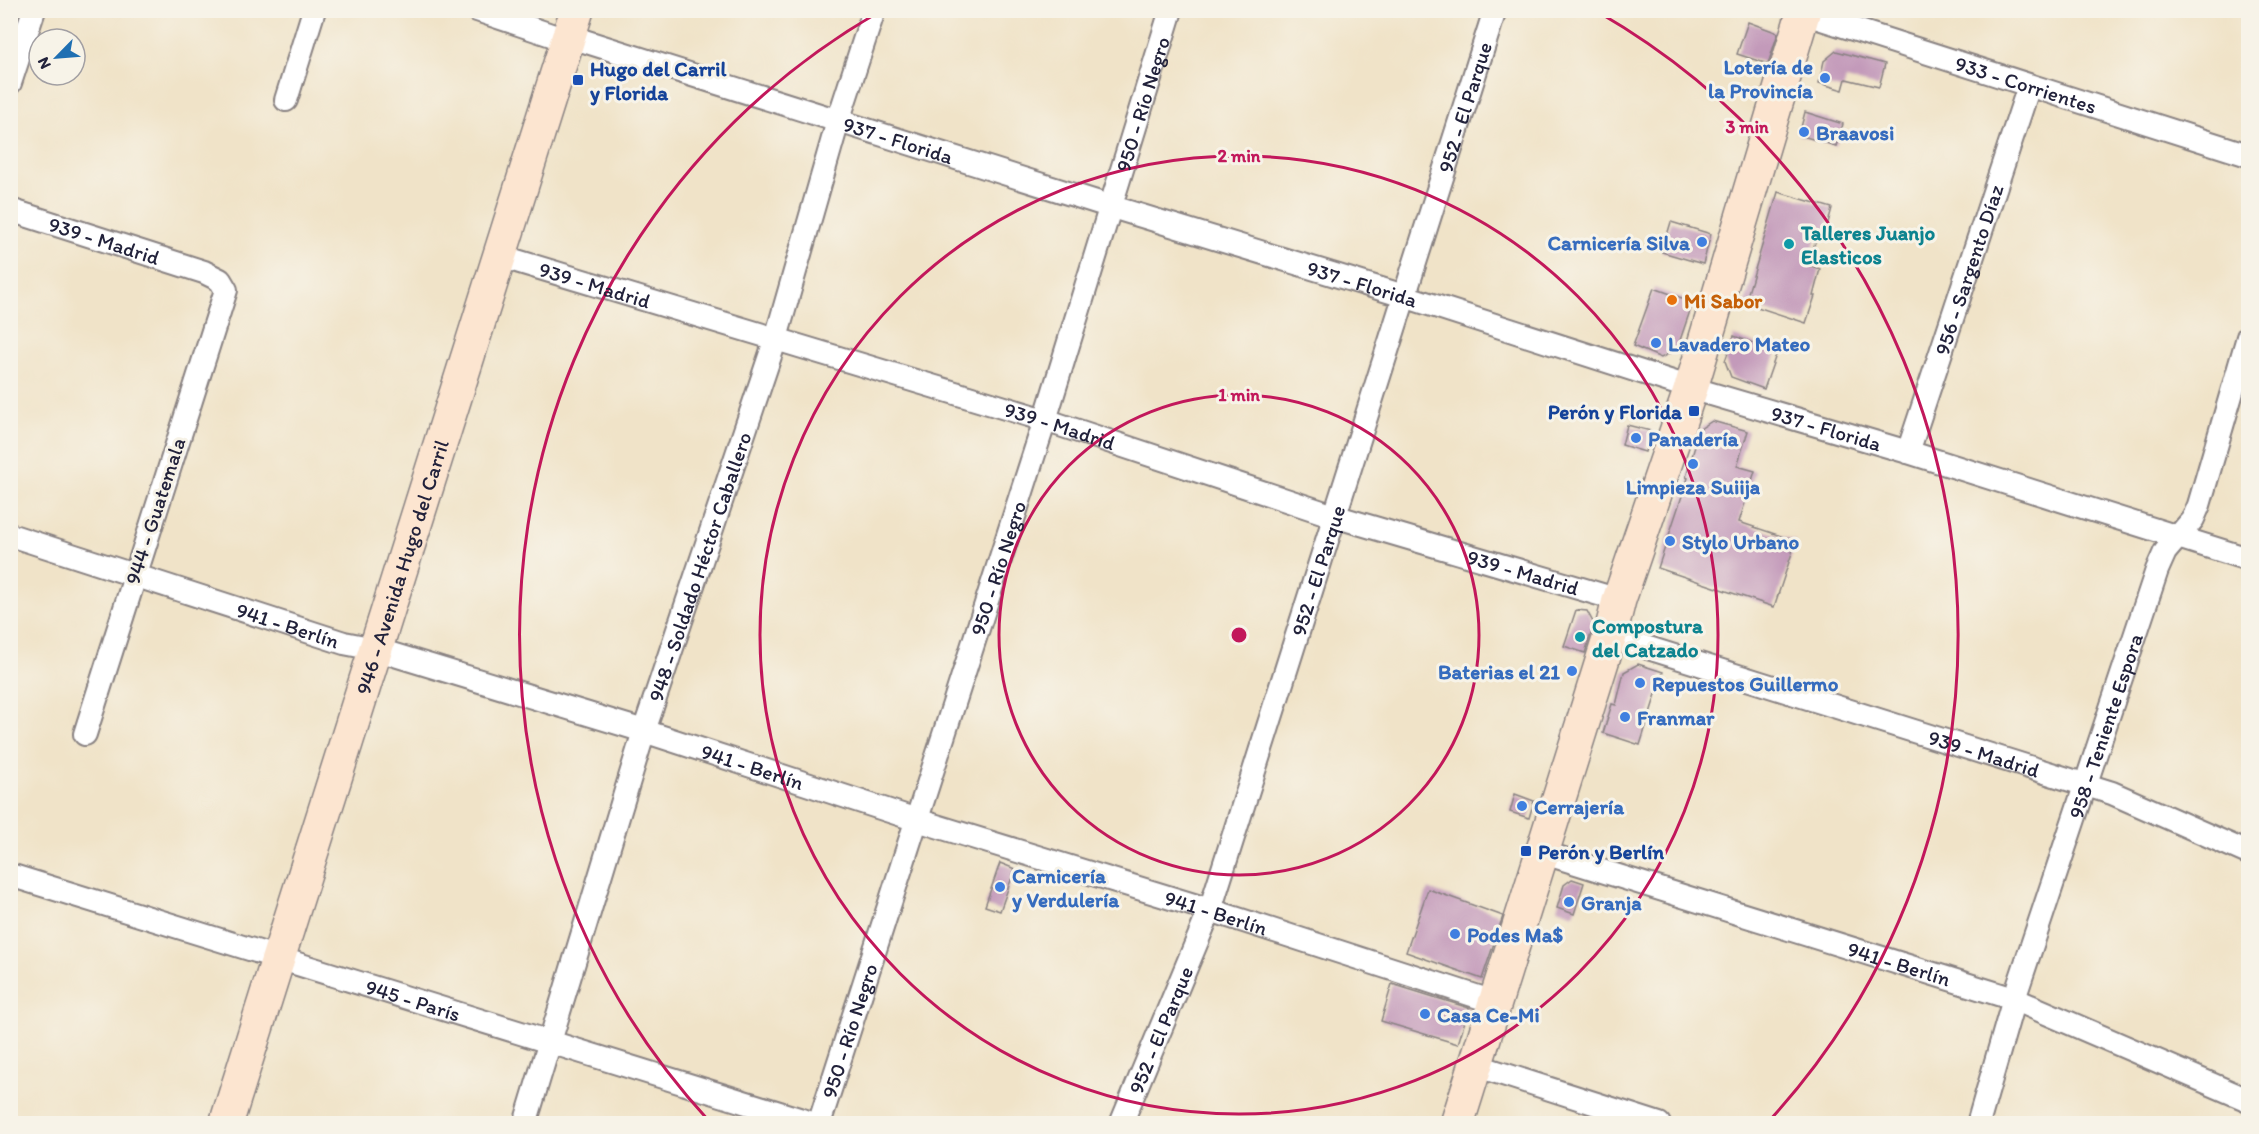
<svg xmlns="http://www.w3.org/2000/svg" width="2259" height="1134" font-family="Itim,sans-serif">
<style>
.building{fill:#c39aba}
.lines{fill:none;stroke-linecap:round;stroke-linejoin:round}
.minor-casing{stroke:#898282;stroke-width:26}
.secondary-casing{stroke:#898282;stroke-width:36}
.minor{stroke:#fff;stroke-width:22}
.secondary{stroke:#fce5d0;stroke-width:33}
.ring{fill:none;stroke:#c2185b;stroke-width:3}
.shop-dot{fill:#3f7fe0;stroke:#f7f3e8;stroke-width:2}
.transit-dot{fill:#1a4fb4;stroke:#f7f3e8;stroke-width:2}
.culture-dot{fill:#0f9aa8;stroke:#f7f3e8;stroke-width:2}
.food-dot{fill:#e8710a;stroke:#f7f3e8;stroke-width:2}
.labels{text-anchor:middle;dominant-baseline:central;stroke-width:6;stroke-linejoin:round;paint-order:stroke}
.shop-label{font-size:21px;font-weight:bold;fill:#366cbe;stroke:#f7f3e8;text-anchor:start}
.transit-label{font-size:21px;font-weight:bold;fill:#164399;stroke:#f7f3e8;text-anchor:start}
.street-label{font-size:21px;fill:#22223b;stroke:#f7f3e8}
.culture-label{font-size:21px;font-weight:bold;fill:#0d838f;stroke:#f7f3e8;text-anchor:start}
.food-label{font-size:21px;font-weight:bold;fill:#c56008;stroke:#f7f3e8;text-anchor:start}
.centre{fill:#c2185b;stroke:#f7f3e8;stroke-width:3}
.ring-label{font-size:18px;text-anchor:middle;font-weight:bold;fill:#c2185b;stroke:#f7f3e8;stroke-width:6;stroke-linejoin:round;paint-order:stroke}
</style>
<rect width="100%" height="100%" fill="#f7f3e8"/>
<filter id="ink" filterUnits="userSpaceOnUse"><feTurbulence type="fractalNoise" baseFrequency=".0167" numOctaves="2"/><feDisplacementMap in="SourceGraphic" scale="12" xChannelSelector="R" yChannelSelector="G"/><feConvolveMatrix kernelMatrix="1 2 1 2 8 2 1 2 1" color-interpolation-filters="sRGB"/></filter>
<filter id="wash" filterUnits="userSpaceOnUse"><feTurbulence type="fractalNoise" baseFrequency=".008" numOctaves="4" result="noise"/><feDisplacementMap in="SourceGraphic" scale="24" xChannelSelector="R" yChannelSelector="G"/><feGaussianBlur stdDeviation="1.35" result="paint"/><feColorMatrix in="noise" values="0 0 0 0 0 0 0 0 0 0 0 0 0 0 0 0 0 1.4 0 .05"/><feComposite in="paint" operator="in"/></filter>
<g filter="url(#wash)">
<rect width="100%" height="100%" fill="#f0e3c8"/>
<g id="blocks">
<path class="building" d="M1748,22L1778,33L1768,64L1737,54Z
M1836,51L1885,64L1879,87L1846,79L1843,90L1819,83L1824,61Z
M1805,112L1843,124L1836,146L1799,135Z
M1778,192L1832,208L1824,238L1817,236L1808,265L1820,269L1813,296H1815L1806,323L1745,303Z
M1671,222L1711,234L1703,264L1662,252Z
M1654,288L1693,302L1677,349L1661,358L1633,346Z
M1734,336L1777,352L1764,389L1731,377L1725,361Z
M1712,421L1748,431L1737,466L1755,471L1739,522L1796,541L1774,607L1658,568L1688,478L1686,477L1700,429Z
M1627,425L1651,431L1645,452L1622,445Z
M1576,610L1587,611L1594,624L1585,653L1564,646Z
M1638,664L1663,672L1640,745L1603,733L1612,704L1616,705L1624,672Z
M1515,794L1534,801L1529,818L1510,812Z
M1000,863L1015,869L1000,911L985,906Z
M1572,879L1584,883L1574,914L1557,908L1564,885Z
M1428,889L1503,916L1482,979L1406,952Z
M1392,984L1469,1008L1458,1044L1381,1021Z"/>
</g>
</g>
<g filter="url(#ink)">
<use href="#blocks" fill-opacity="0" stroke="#898282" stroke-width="1.5"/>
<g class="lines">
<g class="minor-casing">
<g id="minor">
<path id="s1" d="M477,10L557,37L584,41L1109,206L1404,296L1691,388L1908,452L2248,559"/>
<path id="s2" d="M1803,13L2248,155"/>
<path d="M10,83L34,10"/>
<path d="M286,100L314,10"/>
<path id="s3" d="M10,210L204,272L220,280L226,290L85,734"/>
<path id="s4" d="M500,256L1045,420L1334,516L1619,600"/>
<path id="s5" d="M1908,452L2029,86"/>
<path id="s6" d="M10,535L344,643L375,649L644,731L917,820L1210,910L1494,1002"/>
<path id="s7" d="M1610,636L2112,793L2248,853"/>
<path id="s8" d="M1541,852L2014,999L2248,1100"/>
<path id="s9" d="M10,875L815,1124"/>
<path d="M1475,1065L1659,1124"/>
<path id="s10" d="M525,1124L644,731L776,338L838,121L874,10"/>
<path id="s11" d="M819,1124L1045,420L1171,10"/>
<path id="s12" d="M1121,1124L1210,910L1495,10"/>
<path id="s13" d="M1978,1124L2014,999L2157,570L2165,552L2193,519L2199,505L2248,337"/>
</g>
</g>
<g class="secondary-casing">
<g id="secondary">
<path id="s14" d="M226,1124L577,10"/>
<path d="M1457,1124L1610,636L1619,600L1691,388L1804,10"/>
</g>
</g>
<use href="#minor" class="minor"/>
<use href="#secondary" class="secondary"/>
</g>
</g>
<g class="ring">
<circle cx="1239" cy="635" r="240"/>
<circle cx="1239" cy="635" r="479"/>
<path d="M709 1121A719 719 0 0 1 879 12M1598 12A719 719 0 0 1 1769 1121"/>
</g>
<g class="shop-dot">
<circle cx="1825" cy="78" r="6"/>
<circle cx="1804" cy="132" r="6"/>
<circle cx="1702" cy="242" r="6"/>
<circle cx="1656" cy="343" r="6"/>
<circle cx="1636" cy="438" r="6"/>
<circle cx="1693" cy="464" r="6"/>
<circle cx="1670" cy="541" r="6"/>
<circle cx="1572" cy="671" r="6"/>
<circle cx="1640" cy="683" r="6"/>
<circle cx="1625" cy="717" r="6"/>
<circle cx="1522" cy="806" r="6"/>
<circle cx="1000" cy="887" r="6"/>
<circle cx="1569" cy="902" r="6"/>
<circle cx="1455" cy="934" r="6"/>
<circle cx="1425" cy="1014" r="6"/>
</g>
<g class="transit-dot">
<rect x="572" y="74" width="12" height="12" rx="3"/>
<rect x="1688" y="405" width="12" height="12" rx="3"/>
<rect x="1520" y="845" width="12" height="12" rx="3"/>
</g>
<g class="culture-dot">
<circle cx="1789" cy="244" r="6"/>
<circle cx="1580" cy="637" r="6"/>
</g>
<circle class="food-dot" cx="1672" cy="300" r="6"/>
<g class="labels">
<g class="shop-label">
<text x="1813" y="66" text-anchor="end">Lotería de<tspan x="1813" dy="24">la Provincía</tspan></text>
<text x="1816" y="132">Braavosi</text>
<text x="1690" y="242" text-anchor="end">Carnicería Silva</text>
<text x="1668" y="343">Lavadero Mateo</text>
<text x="1648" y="438">Panadería</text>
<text x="1693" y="486" text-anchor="middle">Limpieza Suiija</text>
<text x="1682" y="541">Stylo Urbano</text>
<text x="1560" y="671" text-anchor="end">Baterias el 21</text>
<text x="1652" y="683">Repuestos Guillermo</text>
<text x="1637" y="717">Franmar</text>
<text x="1534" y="806">Cerrajería</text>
<text x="1012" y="875">Carnicería<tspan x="1012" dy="24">y Verdulería</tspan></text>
<text x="1581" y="902">Granja</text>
<text x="1467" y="934">Podes Ma$</text>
<text x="1437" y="1014">Casa Ce-Mi</text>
</g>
<g class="transit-label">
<text x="590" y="68">Hugo del Carril<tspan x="590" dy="24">y Florida</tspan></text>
<text x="1682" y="411" text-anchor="end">Perón y Florida</text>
<text x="1538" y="851">Perón y Berlín</text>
</g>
<g class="street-label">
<text stroke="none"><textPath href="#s2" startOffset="234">933 - Corrientes</textPath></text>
<text stroke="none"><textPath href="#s11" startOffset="1070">950 - Río Negro</textPath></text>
<text stroke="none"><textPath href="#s12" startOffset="1074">952 - El Parque</textPath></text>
<text stroke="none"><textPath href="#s1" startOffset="441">937 - Florida</textPath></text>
<text stroke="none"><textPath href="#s3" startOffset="99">939 - Madrid</textPath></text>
<text stroke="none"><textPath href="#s5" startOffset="192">956 - Sargento Díaz</textPath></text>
<text stroke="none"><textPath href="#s1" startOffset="927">937 - Florida</textPath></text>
<text stroke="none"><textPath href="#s4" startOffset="99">939 - Madrid</textPath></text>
<text stroke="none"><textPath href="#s4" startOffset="585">939 - Madrid</textPath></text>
<text stroke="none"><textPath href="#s1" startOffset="1413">937 - Florida</textPath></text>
<text transform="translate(155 511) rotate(-72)">944 - Guatemala</text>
<text stroke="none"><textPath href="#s14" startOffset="584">946 - Avenida Hugo del Carril</textPath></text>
<text stroke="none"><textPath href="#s10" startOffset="584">948 - Soldado Héctor Caballero</textPath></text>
<text stroke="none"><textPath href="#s11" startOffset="584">950 - Río Negro</textPath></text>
<text stroke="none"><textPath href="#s12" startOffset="588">952 - El Parque</textPath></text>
<text stroke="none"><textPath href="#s4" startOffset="1071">939 - Madrid</textPath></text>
<text stroke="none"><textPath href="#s6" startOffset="292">941 - Berlín</textPath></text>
<text stroke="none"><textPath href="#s13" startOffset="418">958 - Teniente Espora</textPath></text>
<text stroke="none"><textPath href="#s7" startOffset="392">939 - Madrid</textPath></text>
<text stroke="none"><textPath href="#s6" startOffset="778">941 - Berlín</textPath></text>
<text stroke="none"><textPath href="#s6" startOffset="1264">941 - Berlín</textPath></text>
<text stroke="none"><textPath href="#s8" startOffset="375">941 - Berlín</textPath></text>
<text stroke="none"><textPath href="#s9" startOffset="422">945 - París</textPath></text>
<text stroke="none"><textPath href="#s12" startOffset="102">952 - El Parque</textPath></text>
<text stroke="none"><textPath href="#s11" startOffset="98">950 - Río Negro</textPath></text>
</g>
<g class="culture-label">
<text x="1801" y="232">Talleres Juanjo<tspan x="1801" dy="24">Elasticos</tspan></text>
<text x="1592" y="625">Compostura<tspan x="1592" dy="24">del Catzado</tspan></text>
</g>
<g class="food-label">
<text x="1684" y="300">Mi Sabor</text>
</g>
</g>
<circle cx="1239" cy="635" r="9" class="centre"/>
<g class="ring-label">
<text x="1747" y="133">3 min</text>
<text x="1239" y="162">2 min</text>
<text x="1239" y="401">1 min</text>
</g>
<rect width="2259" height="1134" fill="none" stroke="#f7f3e8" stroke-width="36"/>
<g transform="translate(57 57) rotate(245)"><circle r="28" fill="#f7f3e8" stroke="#a29fa3" stroke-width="1.5"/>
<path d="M0-4.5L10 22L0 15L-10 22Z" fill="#1f6fb2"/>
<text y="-9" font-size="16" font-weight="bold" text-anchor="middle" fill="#22223b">N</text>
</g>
</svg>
